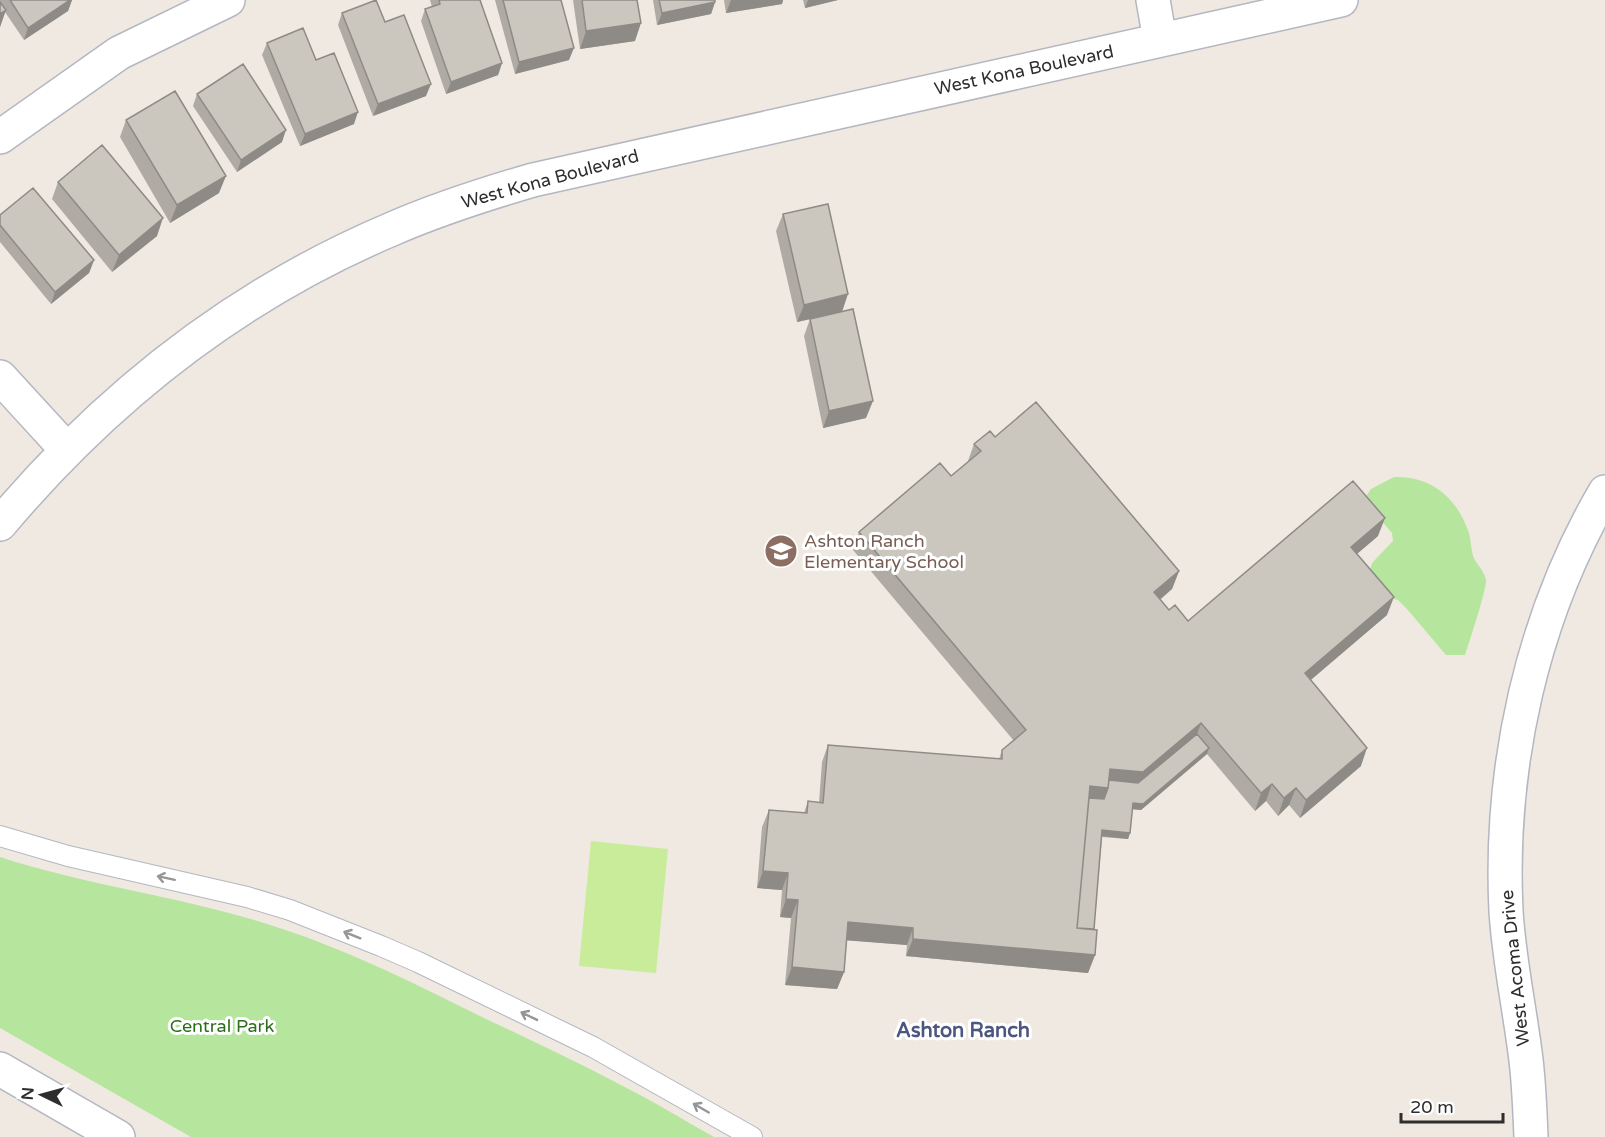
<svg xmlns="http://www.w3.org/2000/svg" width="1605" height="1137" font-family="'Varela Round',sans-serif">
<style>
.green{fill:#b6e59e}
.pitch{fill:#c9ec9a}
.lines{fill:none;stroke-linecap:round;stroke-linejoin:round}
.lane-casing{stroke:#b4b7c1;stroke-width:22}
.street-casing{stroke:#b4b7c1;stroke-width:36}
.secondary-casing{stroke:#b4b7c1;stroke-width:36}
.lane{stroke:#fff;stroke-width:20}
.street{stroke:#fff;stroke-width:33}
.secondary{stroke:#fff;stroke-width:33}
.wall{fill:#afaba4}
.shaded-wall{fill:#8e8b86}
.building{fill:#cbc7bf;stroke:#8e8b86;stroke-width:1.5}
.oneway{stroke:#969696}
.labels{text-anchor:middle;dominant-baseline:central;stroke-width:6;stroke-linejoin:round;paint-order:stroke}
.street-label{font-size:18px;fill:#2e2e2e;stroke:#fff}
.education-label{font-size:18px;fill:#785e54;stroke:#fff;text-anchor:start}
.park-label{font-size:18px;fill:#2c6e1b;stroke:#fff}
.neighbourhood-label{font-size:20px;font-weight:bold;fill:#4d5680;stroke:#fff}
</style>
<rect width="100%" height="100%" fill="#efe9e1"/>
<path class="green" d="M1394,477C1432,476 1457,498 1469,533C1471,541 1471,549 1473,556C1476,564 1484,570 1486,580C1487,588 1469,643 1465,655H1446L1407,609L1398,600L1390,598L1370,570L1372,563L1393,541L1392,533L1367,504L1365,498L1371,489Z
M0,857C86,885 177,896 264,923C339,946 410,981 480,1016C526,1038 573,1060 619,1084C651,1100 682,1119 714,1137H191L0,1028Z"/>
<path class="pitch" d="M591,841L668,849L656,973L579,966Z"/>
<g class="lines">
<g class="lane-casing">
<path id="lane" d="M0,836L68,856L247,897L290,910L381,946L418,962L593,1047L752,1137"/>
</g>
<g class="street-casing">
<path id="street" d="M1153,0L1160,40
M0,137L119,53L228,0
M0,377L67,450
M0,524C107,397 238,294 392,229C438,209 485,194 533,180L1341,0
M1531,1137C1530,1111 1529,1085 1526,1060C1520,1010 1509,961 1506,911C1499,766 1532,617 1605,492"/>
</g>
<g class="secondary-casing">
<path id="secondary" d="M0,1069L118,1137"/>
</g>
<use href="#lane" class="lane"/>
<use href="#street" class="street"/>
<use href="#secondary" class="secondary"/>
</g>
<path class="wall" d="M0,0H72L68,11L24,40L5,12L0,27Z
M430,0H480L502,63L498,75L446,94L421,21L425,9L432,7Z
M495,0H561L569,60L515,74Z
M573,0H637L635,41L580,49Z
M653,0H715V2L711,14L657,25Z
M724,0H783L782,4L726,13Z
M803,0H838L805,8Z
M342,13L385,22L426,96L373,116L338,25Z
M267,43L316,60L354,124L300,146L262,55Z
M197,94L282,142L237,172L193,106Z
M126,120L219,193L170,223L120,137Z
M58,182L157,236L112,272L52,199Z
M783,214L842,312L866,418L823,428L804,336L810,319L797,322L776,231Z
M0,215L94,260L89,273L51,304L0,242Z
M995,437L1179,571L1172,589L1160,600L1169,610L1188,621L1378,536L1357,554L1387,615L1310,680L1361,766L1300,818L1289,805L1278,816L1266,801L1255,811L1207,754L1141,810L1132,809L1130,833L1128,839L1102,837L1094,929L1095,955L1088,973L906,956L907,945L847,940L844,972L837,989L785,985L791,918L780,917L782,890L757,888L762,827L769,810L804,813L808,801L819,802L822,762L828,745L999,759L1002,750L1014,741L853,550L859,532L951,476L968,462V461L974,444Z"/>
<path class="shaded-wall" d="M70,0H72L68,11L24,40L28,28Z
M731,0H783L782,4L726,13Z
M808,0H838L805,8Z
M715,2L711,14L657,25L662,13Z
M6,10L0,27V14Z
M641,23L635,41L580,49L586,31Z
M574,48L569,60L515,74L519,62Z
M502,63L498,75L446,94L451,82Z
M431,84L426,96L373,116L378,104Z
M358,112L354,124L300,146L305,134Z
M286,130L282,142L237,172L241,160Z
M226,176L219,193L170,223L177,205Z
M163,218L157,236L112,272L119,255Z
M94,260L89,273L51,304L55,292Z
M848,294L842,312L797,322L804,305Z
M873,401L866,418L823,428L829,411Z
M1385,518L1378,536L1345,564L1351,547Z
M1179,571L1172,589L1147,610L1154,592Z
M1394,597L1387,615L1298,691L1305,673Z
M1201,723L1195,740L1136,789L1105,786L1110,769Z
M1209,748L1207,754L1141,810L1130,809L1133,803Z
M1367,748L1361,766L1300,818L1306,800Z
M1272,784L1266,801L1255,811L1261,793Z
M1090,786L1108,788L1102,805L1085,804Z
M1296,788L1289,805L1278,816L1284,798Z
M1102,830L1130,833L1128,839L1100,836Z
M763,871L788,873L782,890L757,888Z
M786,899L798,900L791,918L780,917Z
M848,922L913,928L907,945L842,940Z
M913,939L1095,955L1088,973L906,956Z
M792,967L844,972L837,989L785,985Z"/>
<path class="building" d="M10,0H70L28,28Z
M376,0L385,22L404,15L431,84L378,104L342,13Z
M439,0H480L502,63L451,82L425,9L440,4Z
M503,0H561L574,48L519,62Z
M582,0H637L641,23L586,31Z
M659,0H715V2L662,13Z
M0,2L6,10L0,14Z
M303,28L316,60L334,53L358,112L305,134L267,43Z
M243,64L286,130L241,160L197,94Z
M175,91L226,176L177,205L126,120Z
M102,145L163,218L119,255L58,182Z
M33,188L94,260L55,292L0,225V215Z
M828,204L848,294L804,305L783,214Z
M853,309L873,401L829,411L810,319Z
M1036,402L1179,571L1154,592L1169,610L1175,605L1188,621L1353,481L1385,518L1351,547L1394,597L1305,673L1367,748L1306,800L1296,788L1284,798L1272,784L1261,793L1201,723L1143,772L1110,769L1108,788L1090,786L1077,928L1097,930L1095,955L913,939V928L848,922L844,972L792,967L798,900L786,899L788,873L763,871L769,810L807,813L808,801L823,803L828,745L1002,759V750L1026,730L859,532L940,463L951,476L981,451L974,444L990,431L995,437Z
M1197,734L1209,748L1143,804L1133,803L1130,833L1102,830L1094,929L1077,928L1089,798L1104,799L1108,788L1109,780L1138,783Z"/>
<defs><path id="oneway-shaft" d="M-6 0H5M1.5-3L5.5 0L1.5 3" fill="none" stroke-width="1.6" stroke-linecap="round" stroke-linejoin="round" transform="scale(1.5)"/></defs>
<g class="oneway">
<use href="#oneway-shaft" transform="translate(166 878) rotate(-168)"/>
<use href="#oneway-shaft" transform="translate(352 935) rotate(-158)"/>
<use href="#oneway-shaft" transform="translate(529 1016) rotate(-154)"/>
<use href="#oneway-shaft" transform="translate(701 1108) rotate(-150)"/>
</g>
<defs>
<g id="school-disc" transform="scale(1.725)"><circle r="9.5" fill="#8d6e63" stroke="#fff"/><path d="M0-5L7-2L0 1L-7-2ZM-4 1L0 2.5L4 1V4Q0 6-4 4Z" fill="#fff"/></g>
</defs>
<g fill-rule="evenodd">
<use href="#school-disc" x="781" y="551"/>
</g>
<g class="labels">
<g class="street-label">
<text transform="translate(1024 70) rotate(-12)">West Kona Boulevard</text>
<text transform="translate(550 179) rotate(-15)">West Kona Boulevard</text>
<text transform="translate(1515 968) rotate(-96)">West Acoma Drive</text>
</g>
<g class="education-label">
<text x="804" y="541">Ashton Ranch<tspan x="804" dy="21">Elementary School</tspan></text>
</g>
<g class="park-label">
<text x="222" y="1026">Central Park</text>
</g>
<g class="neighbourhood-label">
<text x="963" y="1031">Ashton Ranch</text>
</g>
</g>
<g transform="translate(42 1095) rotate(275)" stroke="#ffffff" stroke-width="4.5" paint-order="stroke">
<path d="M0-4.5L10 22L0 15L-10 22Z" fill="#2e2e2e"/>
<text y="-9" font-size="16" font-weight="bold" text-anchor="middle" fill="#2e2e2e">N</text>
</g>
<path d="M1401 1113v9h102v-9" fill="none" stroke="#2e2e2e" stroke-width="3"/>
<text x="1410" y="1113" font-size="18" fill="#2e2e2e" stroke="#ffffff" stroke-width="4.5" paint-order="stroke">20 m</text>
</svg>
